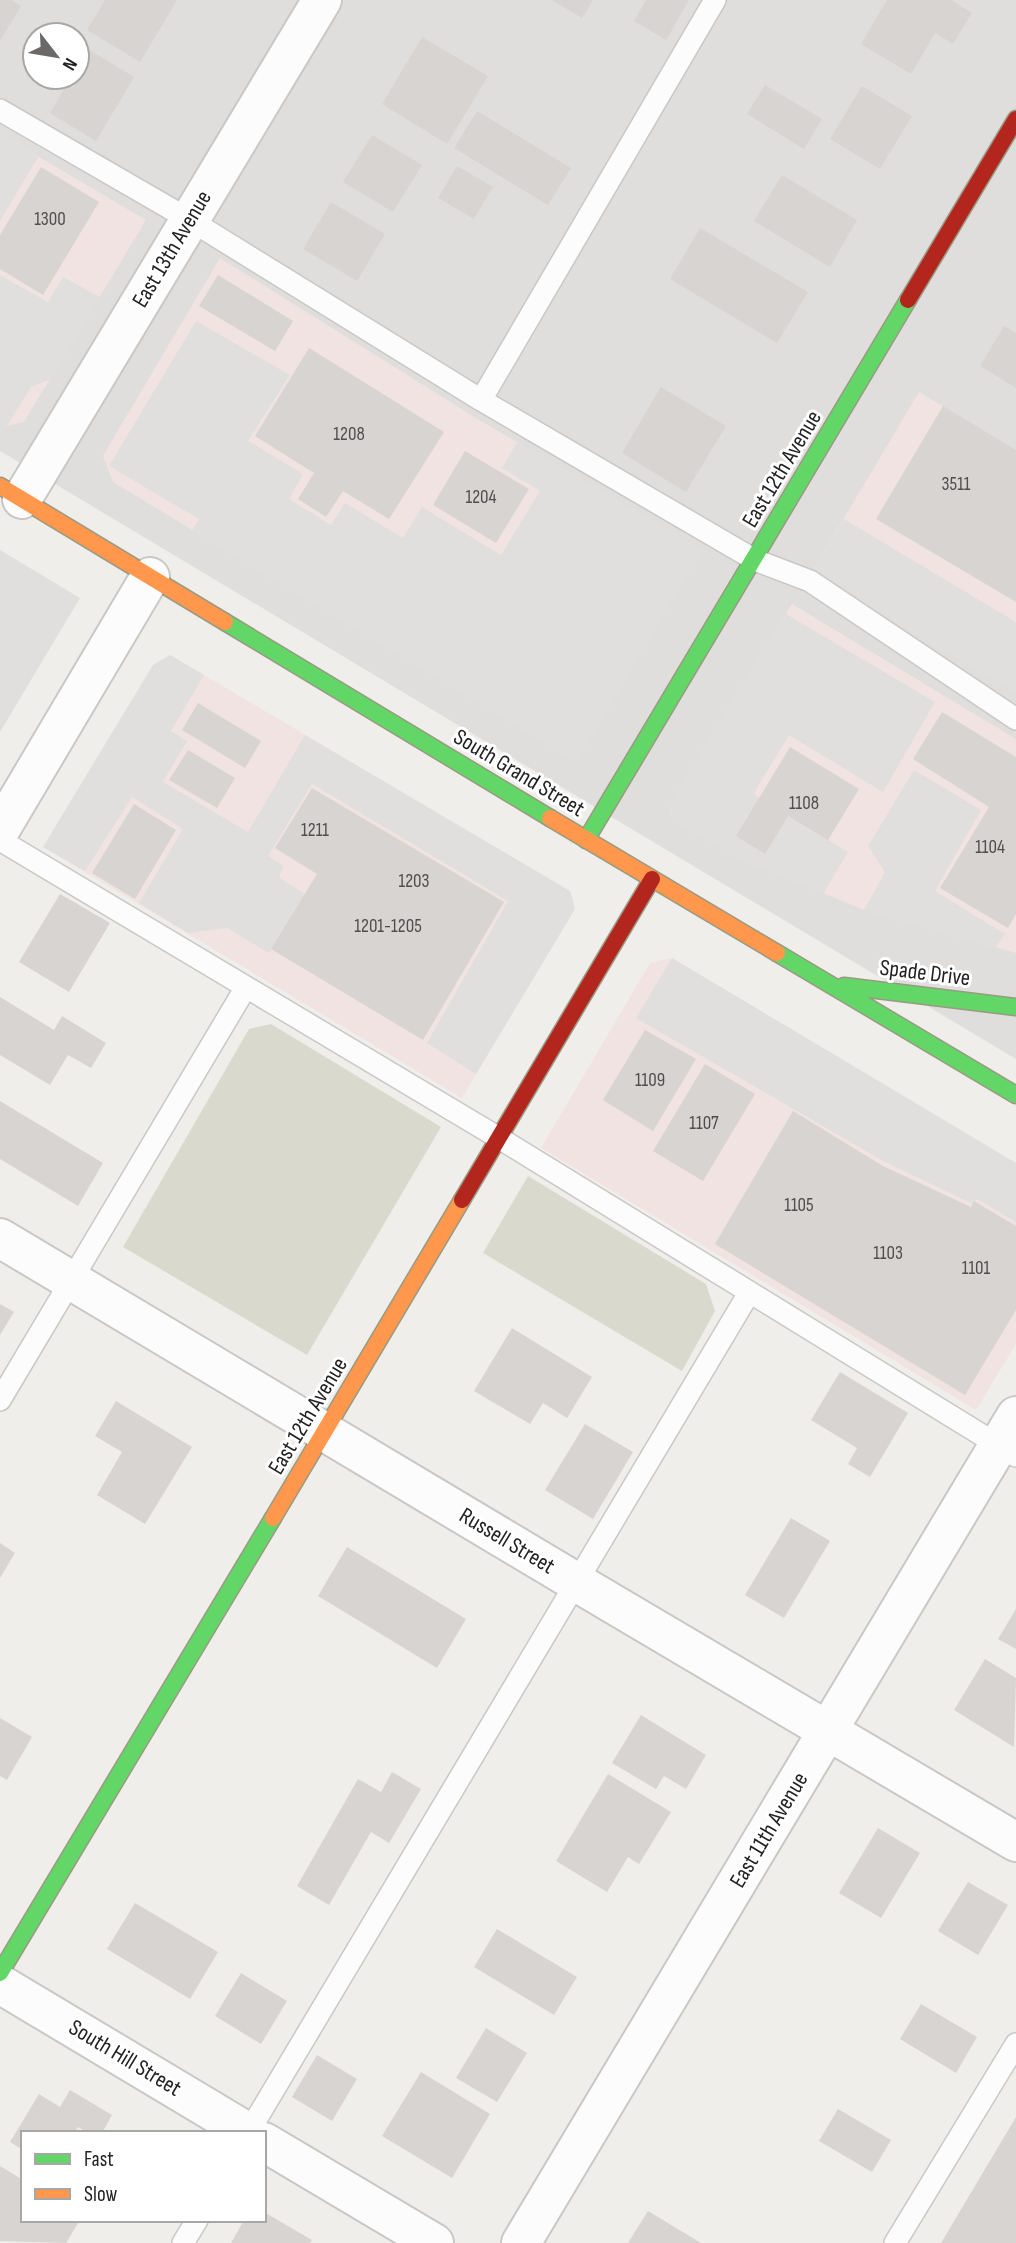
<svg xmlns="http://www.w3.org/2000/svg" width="1016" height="2243" font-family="'Sofia Sans Condensed',sans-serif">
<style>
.residential{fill:#dfdedc;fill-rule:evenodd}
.commercial{fill:#f1e3e1}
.construction{fill:#d9d9cd}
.parking{fill:#e0dfde}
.building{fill:#d7d4d2}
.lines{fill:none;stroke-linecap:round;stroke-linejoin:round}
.lane-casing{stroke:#c9c8c7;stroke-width:24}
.street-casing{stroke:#c9c8c7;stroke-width:42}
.fast-casing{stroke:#999a82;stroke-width:19}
.slow-casing{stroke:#999a82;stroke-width:19}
.jam-casing{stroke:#999a82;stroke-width:19}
.lane{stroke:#fdfcfc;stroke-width:21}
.street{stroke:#fdfcfc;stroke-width:38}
.fast{stroke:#63d668;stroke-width:16}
.slow{stroke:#ff974d;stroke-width:16}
.jam{stroke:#b3261e;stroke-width:16}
.labels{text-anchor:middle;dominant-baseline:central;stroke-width:6;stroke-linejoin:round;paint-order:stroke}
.number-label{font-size:19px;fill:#4f4e4e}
.street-label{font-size:23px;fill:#222;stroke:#fff}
</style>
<rect width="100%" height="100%" fill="#f0eeeb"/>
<path class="residential" d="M0,0H1016V1059L0,451ZM35,35H77V77H35Z"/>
<path class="commercial" d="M0,134L146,220L24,422L7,426L0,422Z
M220,258L476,418L701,550L576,761L113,482L103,456Z
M919,392L1016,450V692L812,572Z
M792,604L1016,739V953L864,910L751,863L672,821L671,804Z
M170,655L570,891L575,909L462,1098L43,847L153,665Z
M672,958L1016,1163V1344L976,1410L541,1148L650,963Z"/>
<path class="construction" d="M271,1024L441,1127L307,1355L123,1247L249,1029Z
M528,1176L706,1284L715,1311L682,1371L483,1253Z"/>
<path class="parking" d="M0,134L38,157L0,221Z
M0,275L48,302L63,277L100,297L49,380L31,387L7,426L0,422Z
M196,321L290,375L248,441L303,474L289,499L331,525L345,503L403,538L422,507L501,555L540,491L502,468L517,442L701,550L576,761L192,531L199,519L109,466Z
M844,519L1016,622V692L812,572Z
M0,550L80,598L0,732Z
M786,614L935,702L883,792L789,735L758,786L754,795L848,852L823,894L751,863L672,821L671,804Z
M170,655L204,675L171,731L187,741L163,782L248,832L305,735L570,891L575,909L476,1074L427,1043L508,901L312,784L268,856L284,866L280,874V878L305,894L269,953L227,928L188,933L139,903L183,829L132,797L85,871L43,847L153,665Z
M914,770L981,810L935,891L1005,934L995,948L864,910L885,872L868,846Z
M672,958L1016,1163V1222L977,1199L973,1204L885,1162L636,1018Z"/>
<path class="building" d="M0,0H12L21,6L0,41Z
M105,0H177L140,62L87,30Z
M552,0H593L582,18Z
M646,0H689L666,40L634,21Z
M887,0H951L972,13L953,44L935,33L911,74L861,44Z
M422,37L488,76L447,144L382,104Z
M88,49L134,77L96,141L50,113L71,77H77V68Z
M765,85L822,119L804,149L747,114Z
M862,86L912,116L880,169L830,139Z
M477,111L571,168L548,205L454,148Z
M372,135L422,165L393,212L343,182Z
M457,166L493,187L474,219L438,198Z
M41,167L99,202L43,295L0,269V235Z
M782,175L857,220L830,267L754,221Z
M331,202L385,234L357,281L303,249Z
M700,228L808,292L777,343L670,279Z
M218,275L293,321L275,351L199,306Z
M1004,326L1016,333V388L980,366Z
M309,348L444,432L389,519L343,491L326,517L298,499L314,473L255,436Z
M661,387L726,426L686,492L622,453Z
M943,406L1016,450V602L876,519Z
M465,451L529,489L496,543L433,505Z
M198,703L261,741L245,768L182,730Z
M942,712L1016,757V914L1008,928L940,888L989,807L913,759Z
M790,747L859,789L828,840L788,816L765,854L736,836Z
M188,750L235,778L217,808L169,780Z
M312,788L504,902L423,1040L271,949L317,874L275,848Z
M134,804L176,830L135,899L92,873Z
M60,894L110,923L69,992L19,962Z
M0,997L54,1030L62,1016L106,1043L91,1068L68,1055L50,1085L0,1055Z
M645,1030L696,1059L653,1131L603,1100Z
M705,1064L755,1094L703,1181L653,1151Z
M0,1101L103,1163L78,1206L0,1159Z
M793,1111L883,1166L971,1207L974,1201L1016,1226V1310L965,1395L715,1244Z
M0,1304L14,1312L0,1335Z
M512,1328L592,1377L567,1418L543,1403L530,1424L474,1391Z
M840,1372L908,1413L870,1477L848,1464L857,1448L811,1420Z
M116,1401L192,1447L145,1524L97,1495L122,1452L95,1436Z
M585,1424L633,1452L593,1519L545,1490Z
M791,1518L830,1541L784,1618L745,1595Z
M0,1543L15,1553L0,1578Z
M347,1547L466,1619L437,1668L318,1596Z
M1016,1609V1649L998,1639Z
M985,1659L1016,1678L1014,1747L954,1710Z
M641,1715L706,1755L686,1789L664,1776L656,1789L612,1763Z
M0,1718L32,1737L7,1780L0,1776Z
M392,1772L421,1789L389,1843L371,1832L329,1905L297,1886L358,1779L381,1792Z
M608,1774L671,1812L639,1864L628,1857L607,1892L556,1861Z
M878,1828L920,1853L881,1918L839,1893Z
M968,1882L1008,1905L978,1955L938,1931Z
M135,1903L218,1952L190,1999L107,1949Z
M497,1929L577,1977L554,2015L474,1967Z
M241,1973L287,2001L261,2044L215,2016Z
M921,2004L977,2037L956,2073L900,2039Z
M486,2028L527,2053L497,2102L456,2078Z
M317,2055L357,2079L332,2121L292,2097Z
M421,2072L490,2114L452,2178L382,2136Z
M70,2090L112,2115L102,2133H88L78,2127L74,2133H23V2150L10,2142L39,2094L60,2107Z
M838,2109L891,2140L872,2172L819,2141Z
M1016,2117V2243H941Z
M0,2166L23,2180V2220H80L66,2243L0,2241Z
M648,2211L701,2243H628Z
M264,2212L312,2240L310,2243H231L244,2220H264Z"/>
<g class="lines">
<g class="lane-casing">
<path id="lane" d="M0,110L190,220L481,400L755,560L810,581L1016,719
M481,400L715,0
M0,840L499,1138L1016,1456
M0,1400L246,987
M248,2133L749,1293
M183,2243L197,2220
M895,2243L1016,2044"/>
</g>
<g class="street-casing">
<path id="street" d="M22,499L322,0
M0,830L150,577
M0,1238L576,1582L1016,1842
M0,1984L249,2133
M264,2142L434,2243
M521,2243L1016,1416"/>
</g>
<g class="fast-casing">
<path id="fast" d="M225,622L550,818
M586,840L908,300
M777,953L1016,1095
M844,986L1016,1007
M0,1973L273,1518"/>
</g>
<g class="slow-casing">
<path id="slow" d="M0,486L225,622
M550,818L777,953
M273,1518L462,1200"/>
</g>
<g class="jam-casing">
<path id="jam" d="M908,300L1016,119
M462,1200L652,879"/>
</g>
<use href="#lane" class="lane"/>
<use href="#street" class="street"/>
<use href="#fast" class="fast"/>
<use href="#slow" class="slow"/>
<use href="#jam" class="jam"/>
</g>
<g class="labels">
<g class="number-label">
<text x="50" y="219">1300</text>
<text x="349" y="434">1208</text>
<text x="956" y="484">3511</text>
<text x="481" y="497">1204</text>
<text x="804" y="803">1108</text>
<text x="315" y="830">1211</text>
<text x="990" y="847">1104</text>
<text x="414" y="881">1203</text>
<text x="388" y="926">1201-1205</text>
<text x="650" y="1080">1109</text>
<text x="704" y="1123">1107</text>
<text x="799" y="1205">1105</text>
<text x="888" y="1253">1103</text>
<text x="976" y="1268">1101</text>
</g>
<g class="street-label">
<text transform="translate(172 249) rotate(-59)">East 13th Avenue</text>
<text transform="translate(782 469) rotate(-59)">East 12th Avenue</text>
<text transform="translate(519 773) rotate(31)">South Grand Street</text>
<text transform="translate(925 973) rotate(7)">Spade Drive</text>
<text transform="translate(308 1416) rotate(-59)">East 12th Avenue</text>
<text transform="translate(507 1541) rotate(31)">Russell Street</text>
<text transform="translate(769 1830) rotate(-59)">East 11th Avenue</text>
<text transform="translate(125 2058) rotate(31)">South Hill Street</text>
</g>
</g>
<rect x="21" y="2131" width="245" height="91" fill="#ffffff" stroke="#a7a7a7" stroke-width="2"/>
<rect x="35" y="2154" width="35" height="10" fill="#63d668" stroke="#a7a7a7" stroke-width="2"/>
<text x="84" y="2166" font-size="21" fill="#222222">Fast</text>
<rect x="35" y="2189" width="35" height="10" fill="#ff974d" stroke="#a7a7a7" stroke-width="2"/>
<text x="84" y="2201" font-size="21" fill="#222222">Slow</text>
<g transform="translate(56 56) rotate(121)"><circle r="33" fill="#ffffff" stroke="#a7a7a7" stroke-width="2"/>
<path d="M0-5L12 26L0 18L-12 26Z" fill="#6a6968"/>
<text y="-10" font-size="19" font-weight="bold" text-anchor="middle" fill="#222222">N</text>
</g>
</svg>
